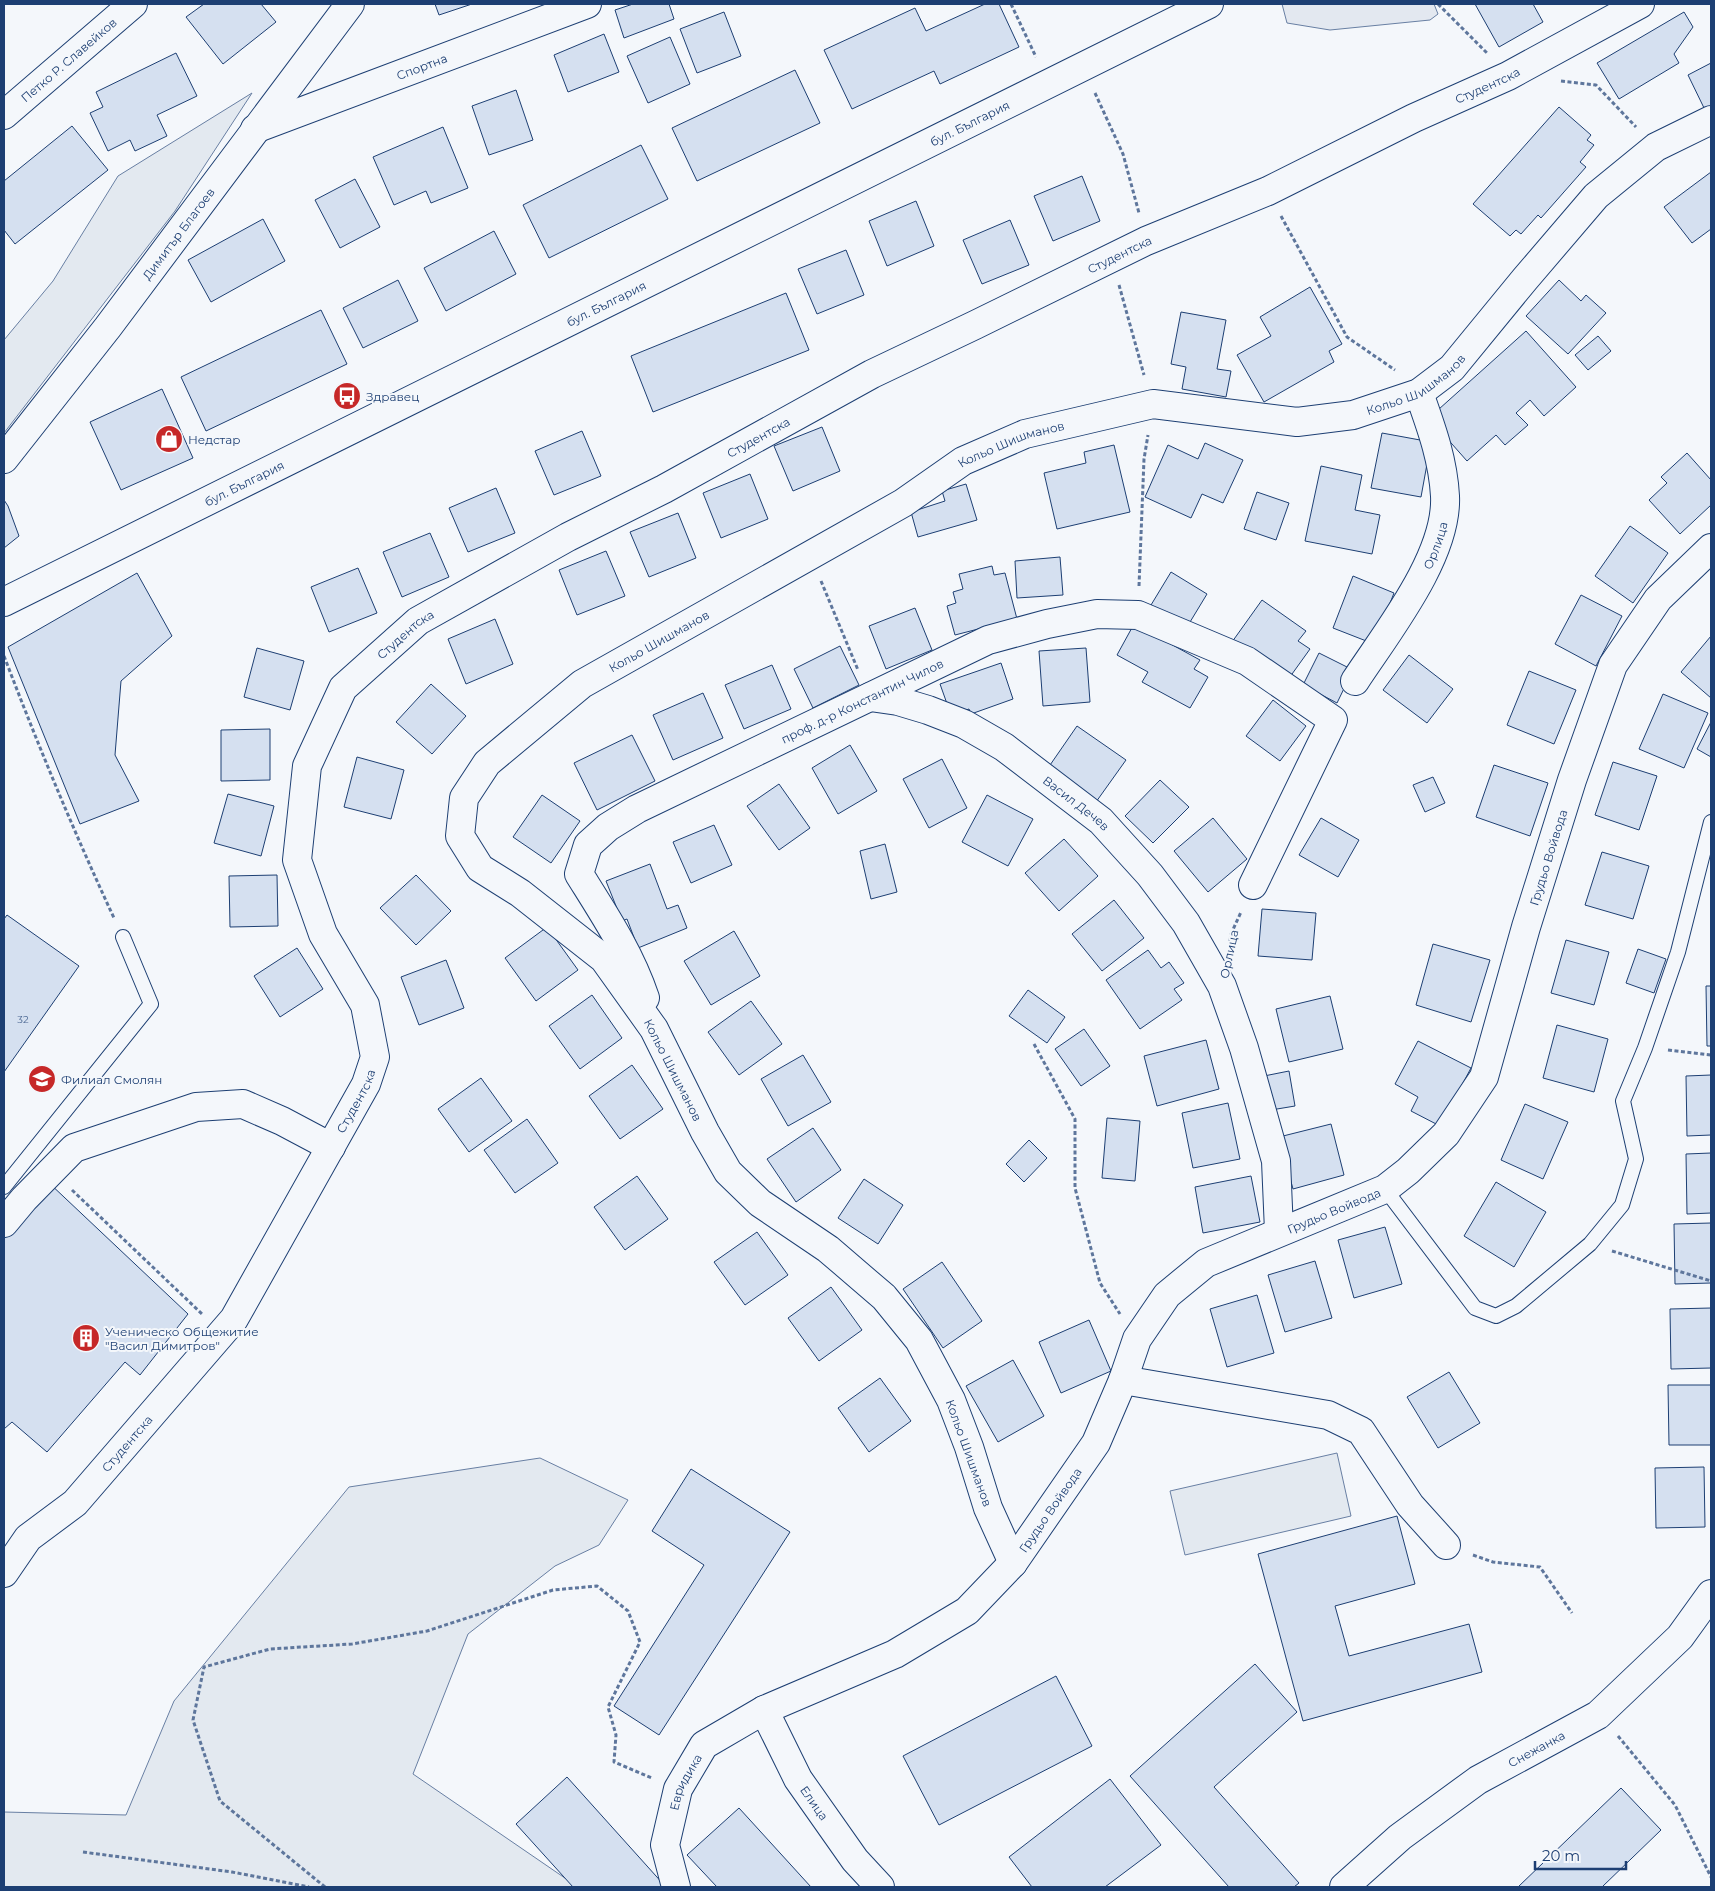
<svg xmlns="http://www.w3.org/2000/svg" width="1715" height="1891" font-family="Montserrat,sans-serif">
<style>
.green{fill:#e3e9f0;stroke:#687fa3}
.parking{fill:#e3e8f0;stroke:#687fa3}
.building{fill:#d5e0f0;stroke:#1d3f73}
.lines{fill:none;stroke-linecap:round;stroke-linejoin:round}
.service-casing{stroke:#1d3f73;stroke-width:16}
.minor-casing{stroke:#1d3f73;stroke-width:30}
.tertiary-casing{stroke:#1d3f73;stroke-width:30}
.path{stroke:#5e769c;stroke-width:3;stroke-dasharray:4 2.5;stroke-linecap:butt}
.service{stroke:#f4f7fb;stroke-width:14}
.minor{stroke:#f4f7fb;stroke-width:28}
.tertiary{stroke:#f4f7fb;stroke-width:28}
.labels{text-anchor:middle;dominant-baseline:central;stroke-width:4;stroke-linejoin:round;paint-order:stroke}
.number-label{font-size:10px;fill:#4b6792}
.street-label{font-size:12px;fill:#1d3f73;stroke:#f4f7fb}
.poi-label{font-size:12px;fill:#1d3f73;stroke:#f4f7fb;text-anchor:start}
</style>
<rect width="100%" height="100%" fill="#f4f7fb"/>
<path class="green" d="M252,93L175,211L4,433V340L53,281L118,176Z
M1337,1453L1351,1516L1185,1555L1170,1491Z
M540,1458L628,1500L599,1545L555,1566L468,1634L413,1774L578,1887H4V1812L126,1815L174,1701L349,1487Z"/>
<path class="parking" d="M1282,4H1434L1438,14L1430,20L1330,30L1287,23Z"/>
<path class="building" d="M204,4H261L276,22L223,64L186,17Z
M435,4H472L439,15Z
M633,4H669L674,19L624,38L615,10Z
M985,4H999L1019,47L940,84L934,71L852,109L824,50L915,8L926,31Z
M1475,4H1533L1543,22L1499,47Z
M724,12L741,56L697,73L680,29Z
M1684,12L1693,27L1674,54L1679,63L1619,99L1597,63Z
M604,34L619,72L568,92L554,55Z
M670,37L690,84L648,103L627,56Z
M176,53L197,96L157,115L167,136L135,151L130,140L108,151L90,113L103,107L96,92Z
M1711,63V107L1705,110L1688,75Z
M795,70L820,123L697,181L672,128Z
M516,90L533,140L489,155L472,106Z
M1559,107L1591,135L1587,140L1594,145L1580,162L1586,167L1541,218L1538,215L1521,234L1516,230L1510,236L1473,204Z
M72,126L108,170L15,244L4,230V181Z
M443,127L468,188L431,203L426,191L394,205L373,157Z
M641,145L668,199L549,258L523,205Z
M1711,172V229L1692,243L1664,207Z
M1082,176L1100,221L1053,241L1034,196Z
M355,179L380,227L340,248L315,200Z
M916,201L934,246L887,266L869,221Z
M263,219L285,261L211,302L188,260Z
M1010,220L1029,265L982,284L963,240Z
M494,231L516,274L446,311L424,268Z
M846,250L864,295L817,314L798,269Z
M398,280L418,321L363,348L343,308Z
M1559,280L1581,301L1586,295L1606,313L1568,354L1526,316Z
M1310,287L1342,344L1329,351L1334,362L1264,402L1237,355L1271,336L1260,317Z
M786,293L809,350L653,412L631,356Z
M321,310L347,364L206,431L181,377Z
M1181,312L1226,320L1217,369L1231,371L1226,397L1182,389L1186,367L1171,364Z
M1526,331L1576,387L1544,416L1530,400L1516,413L1528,425L1505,445L1496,435L1467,461L1429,418Z
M1598,336L1611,351L1588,370L1575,355Z
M162,389L193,458L121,490L90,422Z
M822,427L840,471L793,491L774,446Z
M582,431L601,476L554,495L535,451Z
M1382,433L1431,442L1421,497L1371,488Z
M1205,443L1243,460L1223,503L1202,494L1191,518L1145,497L1168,445L1198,459Z
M1114,445L1130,512L1057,529L1044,473L1086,463L1084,452Z
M1687,453L1711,480V505L1680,534L1649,500L1667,483L1661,477Z
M1321,466L1362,475L1355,510L1380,515L1372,554L1305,541Z
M750,474L768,519L721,538L703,493Z
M966,484L977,520L918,537L911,512L945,501L942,491Z
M496,488L515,533L468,552L449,508Z
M1257,492L1289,503L1276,540L1244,529Z
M4,500L8,506L19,536L4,548Z
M678,513L696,558L649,577L630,532Z
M1630,526L1668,553L1633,603L1595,576Z
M430,533L449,577L402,597L383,552Z
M606,551L625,596L577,615L559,570Z
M1060,557L1063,595L1017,598L1015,561Z
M992,566L994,575L1005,573L1017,619L955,635L947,606L956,603L953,592L963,589L959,574Z
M358,568L377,613L329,632L311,587Z
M1171,572L1207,594L1187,627L1151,605Z
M137,573L172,636L121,681L115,755L139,801L80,824L8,647Z
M1353,576L1394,593L1374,644L1333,628Z
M1581,595L1622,616L1596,666L1555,644Z
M1262,600L1306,631L1298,641L1310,649L1287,681L1232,642Z
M915,608L932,650L886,669L869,626Z
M495,619L513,664L466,684L448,639Z
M1134,624L1200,660L1194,669L1208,677L1190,708L1142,682L1148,672L1117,655Z
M1711,636V698L1681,672Z
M840,646L859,685L813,708L794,669Z
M257,648L304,661L290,710L244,697Z
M1086,648L1090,702L1043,706L1039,651Z
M1319,653L1353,670L1337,703L1303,685Z
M1409,655L1453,689L1427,723L1383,690Z
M1001,663L1013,699L971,714L969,709L951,715L940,684Z
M772,665L791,709L744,729L725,685Z
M1529,671L1576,690L1554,744L1507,725Z
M431,684L466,716L432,754L396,722Z
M703,693L723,738L673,760L653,715Z
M1663,694L1708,713L1684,768L1639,749Z
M1273,700L1306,726L1280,761L1246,736Z
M1711,722V757L1697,749Z
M1077,726L1126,760L1096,802L1048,768Z
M270,729V780L221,781V730Z
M632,735L655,781L597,810L574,763Z
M850,745L877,791L838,814L812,768Z
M357,757L404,770L391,819L344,807Z
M942,759L967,808L929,828L903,779Z
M1613,762L1657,776L1639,830L1595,815Z
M1494,765L1548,783L1530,836L1476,817Z
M1433,777L1445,803L1425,812L1413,785Z
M1160,780L1189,807L1153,843L1125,816Z
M779,784L810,828L779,850L747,806Z
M228,794L274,806L261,856L214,843Z
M542,795L580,821L551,863L513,837Z
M987,795L1033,819L1008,866L962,842Z
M1213,818L1247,859L1208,892L1174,851Z
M1321,818L1359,840L1338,877L1299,855Z
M714,825L732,865L691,883L673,842Z
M1064,839L1098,876L1059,911L1025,873Z
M885,844L897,892L871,899L860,851Z
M1602,852L1649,866L1633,919L1585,905Z
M650,864L667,909L678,905L687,928L638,948L627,919L622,921L606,881Z
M277,875L278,926L230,927L229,876Z
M416,875L451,911L416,945L380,908Z
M1114,900L1144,938L1102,971L1072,934Z
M1262,909L1316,913L1312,960L1258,956Z
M7,915L79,966L4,1072V919Z
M547,927L578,970L536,1001L505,958Z
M734,931L760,976L711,1005L684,961Z
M1566,940L1609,952L1594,1005L1551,993Z
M1433,944L1490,960L1471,1022L1416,1005Z
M297,948L323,989L280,1017L254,976Z
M1638,949L1666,959L1654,993L1626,983Z
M1148,950L1161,968L1169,962L1184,983L1174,989L1182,1000L1140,1029L1106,980Z
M446,960L464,1008L419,1025L401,977Z
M1706,986H1711V1046H1707Z
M1028,990L1065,1017L1047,1043L1009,1016Z
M592,995L622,1038L580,1069L549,1026Z
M1330,996L1343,1049L1289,1062L1276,1009Z
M751,1001L782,1044L739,1075L708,1032Z
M1557,1025L1608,1039L1594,1092L1543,1078Z
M1084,1029L1110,1066L1081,1086L1055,1049Z
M1206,1040L1219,1089L1157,1106L1144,1056Z
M1418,1041L1471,1068L1440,1126L1411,1111L1418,1097L1395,1084Z
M803,1055L831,1102L788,1126L761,1079Z
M632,1065L663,1109L620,1139L589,1096Z
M1289,1071L1295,1106L1271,1110L1264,1076Z
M1711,1075V1135L1687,1136L1686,1076Z
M481,1078L512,1121L469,1152L438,1109Z
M1228,1103L1240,1159L1193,1168L1182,1113Z
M1525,1104L1568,1122L1543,1179L1501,1160Z
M1107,1118L1140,1121L1135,1181L1102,1178Z
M527,1119L558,1163L515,1193L484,1150Z
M1331,1124L1344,1175L1293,1189L1279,1137Z
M813,1128L841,1170L796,1202L767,1159Z
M1029,1140L1047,1158L1024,1182L1006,1164Z
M1711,1153V1213L1687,1214L1686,1154Z
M637,1176L668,1219L625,1250L594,1207Z
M1251,1176L1260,1222L1203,1233L1195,1187Z
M864,1179L903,1205L878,1244L838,1218Z
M47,1181L188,1314L140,1375L125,1362L47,1452L12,1422L4,1429V1232Z
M1496,1182L1546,1212L1514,1267L1464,1236Z
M1711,1223V1283L1675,1284L1674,1224Z
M1385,1227L1402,1284L1354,1298L1338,1240Z
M757,1232L788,1275L745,1305L714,1262Z
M1315,1261L1332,1318L1285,1332L1268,1275Z
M942,1262L982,1321L943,1348L903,1289Z
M831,1287L862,1330L819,1361L788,1318Z
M1257,1295L1274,1353L1227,1367L1210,1309Z
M1711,1308V1368L1671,1369L1670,1309Z
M1089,1320L1111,1371L1061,1393L1039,1342Z
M1013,1360L1044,1416L998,1442L966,1386Z
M1449,1372L1480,1423L1438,1448L1407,1397Z
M880,1378L911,1421L869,1452L838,1408Z
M1668,1385H1711V1445H1669Z
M1704,1467L1705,1527L1656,1528L1655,1468Z
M691,1469L790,1532L659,1735L614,1706L704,1565L652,1531Z
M1397,1516L1415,1584L1335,1606L1349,1656L1469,1624L1482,1672L1303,1721L1258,1554Z
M1255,1664L1297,1712L1214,1787L1299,1883L1294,1887H1229L1130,1776Z
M1056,1676L1092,1746L939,1825L903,1756Z
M567,1777L665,1886L664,1887H573L516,1824Z
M1110,1779L1161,1845L1105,1887H1032L1009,1857Z
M1621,1788L1661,1830L1602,1887H1518Z
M739,1808L811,1887H717L687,1855Z"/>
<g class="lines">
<g class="service-casing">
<path id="service" d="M4,1187L151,1004L123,937
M1385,1189L1475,1308L1496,1316L1516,1306L1590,1244L1622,1205L1636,1159L1623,1101L1645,1048L1678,952L1711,822"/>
</g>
<g class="minor-casing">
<g id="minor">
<path id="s1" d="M4,115L133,4"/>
<path id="s2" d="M255,129L587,4"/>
<path id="s3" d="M4,459L108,327L350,4"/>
<path id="s4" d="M1355,681C1387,632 1448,556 1445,496C1443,459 1431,427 1419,393"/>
<path id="s5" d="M870,697L898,701L928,710L964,724L1004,747L1101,821L1150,875L1186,923L1222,986L1244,1048L1276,1161L1279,1231"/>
<path id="s6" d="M645,998C630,953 604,914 579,874L588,845L608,827L637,809L988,640L1047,624L1097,614L1138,615L1247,661L1333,720L1253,885"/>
<path d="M4,1223L24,1199L74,1148L196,1107L243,1104L282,1121L331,1147"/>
<path d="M1123,1380L1328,1415L1361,1431L1410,1505L1446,1545"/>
<path id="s7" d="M1013,1563L988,1508L969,1447L951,1400L919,1340L884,1297L828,1249L760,1203L728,1172L705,1132L654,1029L604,959L520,893L480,868L460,836L464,798L487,763L582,684L903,503L963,461L1025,434L1153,404L1297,422L1353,415L1419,393L1452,368L1525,279L1596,196L1656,147L1711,120"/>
<path id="s8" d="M4,1573L28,1538L75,1503L234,1319L366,1084L375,1057L365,1005L323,934L297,860L307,766L343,688L418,621L568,537L664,489L872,374L975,325L1146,241L1268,191L1414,118L1508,76L1640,4"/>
<path id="s9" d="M764,1710L798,1779L855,1860L880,1887"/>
<path id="s10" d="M676,1887L665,1845L678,1789L704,1745L764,1710L895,1654L967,1611L1013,1563L1096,1443L1123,1380L1137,1339L1167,1295L1206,1263L1385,1189L1408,1171L1446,1134L1484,1077L1526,927L1572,780L1613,665L1658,599L1711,548"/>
<path id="s11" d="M1344,1887L1400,1837L1478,1780L1598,1715L1680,1637L1711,1594"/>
</g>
</g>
<g class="tertiary-casing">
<g id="tertiary">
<path id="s12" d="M4,602L1209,4"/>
</g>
</g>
<path class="path" d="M1011,4L1036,57
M1438,4L1487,53
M1561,81L1596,85L1636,127
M1095,93L1123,154L1139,213
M1281,216L1347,337L1395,370
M1119,285L1144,375
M821,581L858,670
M1139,586L1144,459L1148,435
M4,656C38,745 74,832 114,918
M1230,941L1231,934L1241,912
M1034,1044L1075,1119V1188L1100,1283L1120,1314
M1668,1050L1711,1055
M72,1190L202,1314
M1612,1251L1711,1281
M1473,1555L1493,1562L1540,1567L1572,1613
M1618,1736L1675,1805L1711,1877
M83,1852L232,1872L309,1887
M325,1887L220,1801L193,1720L204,1667L270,1649L352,1644L427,1631L553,1590L597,1586L628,1611L640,1642L608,1707L616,1735L614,1762L652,1778"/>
<use href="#service" class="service"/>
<use href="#minor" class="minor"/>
<use href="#tertiary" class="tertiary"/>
</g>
<defs>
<g id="bus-disc" transform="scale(1.4375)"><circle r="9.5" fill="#c62828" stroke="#f4f7fb"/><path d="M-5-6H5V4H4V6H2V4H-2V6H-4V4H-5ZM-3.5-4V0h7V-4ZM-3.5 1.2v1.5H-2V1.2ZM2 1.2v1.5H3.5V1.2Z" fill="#fff"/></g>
<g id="shop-disc" transform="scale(1.4375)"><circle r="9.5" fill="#c62828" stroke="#f4f7fb"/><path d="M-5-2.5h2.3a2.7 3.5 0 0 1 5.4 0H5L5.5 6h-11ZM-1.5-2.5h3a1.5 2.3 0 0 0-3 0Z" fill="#fff"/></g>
<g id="university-disc" transform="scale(1.4375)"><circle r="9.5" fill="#c62828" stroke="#f4f7fb"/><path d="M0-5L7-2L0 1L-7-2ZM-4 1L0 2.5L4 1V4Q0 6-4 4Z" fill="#fff"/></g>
<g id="building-disc" transform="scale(1.4375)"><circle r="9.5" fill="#c62828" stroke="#f4f7fb"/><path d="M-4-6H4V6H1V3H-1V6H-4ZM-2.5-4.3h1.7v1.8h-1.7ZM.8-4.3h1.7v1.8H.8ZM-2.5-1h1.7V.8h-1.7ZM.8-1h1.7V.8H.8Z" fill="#fff"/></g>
</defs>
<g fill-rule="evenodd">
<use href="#bus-disc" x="347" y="396"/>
<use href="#shop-disc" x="169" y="439"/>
<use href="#university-disc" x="42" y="1079"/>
<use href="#building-disc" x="86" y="1338"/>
</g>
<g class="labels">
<g class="number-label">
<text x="23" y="1019">32</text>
</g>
<g class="street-label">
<text stroke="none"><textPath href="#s1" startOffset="85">Петко Р. Славейков</textPath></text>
<text stroke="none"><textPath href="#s2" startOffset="178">Спортна</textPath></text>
<text stroke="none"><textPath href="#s8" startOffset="2334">Студентска</textPath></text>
<text stroke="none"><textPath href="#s12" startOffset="1078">бул. България</textPath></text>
<text stroke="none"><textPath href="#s3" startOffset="285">Димитър Благоев</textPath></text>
<text stroke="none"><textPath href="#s8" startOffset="1929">Студентска</textPath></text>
<text stroke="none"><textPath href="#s12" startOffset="672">бул. България</textPath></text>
<text stroke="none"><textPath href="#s7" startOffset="2054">Кольо Шишманов</textPath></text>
<text stroke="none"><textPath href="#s8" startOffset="1524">Студентска</textPath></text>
<text stroke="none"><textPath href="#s7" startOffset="1634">Кольо Шишманов</textPath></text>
<text stroke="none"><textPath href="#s12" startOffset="268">бул. България</textPath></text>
<text stroke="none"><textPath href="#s4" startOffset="158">Орлица</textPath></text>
<text stroke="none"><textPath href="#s8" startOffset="1119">Студентска</textPath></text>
<text stroke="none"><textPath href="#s7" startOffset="1229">Кольо Шишманов</textPath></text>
<text stroke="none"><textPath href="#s6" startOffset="482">проф. д-р Константин Чилов</textPath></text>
<text stroke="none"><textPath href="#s5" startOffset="236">Васил Дечев</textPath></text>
<text stroke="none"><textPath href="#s10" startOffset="1449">Грудьо Войвода</textPath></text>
<text transform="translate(1229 954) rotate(-78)">Орлица</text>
<text transform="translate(673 1070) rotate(63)">Кольо Шишманов</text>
<text stroke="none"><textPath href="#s8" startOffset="594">Студентска</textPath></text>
<text stroke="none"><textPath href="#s10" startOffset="1014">Грудьо Войвода</textPath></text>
<text stroke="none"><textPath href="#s8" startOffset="180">Студентска</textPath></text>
<text transform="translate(969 1453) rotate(70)">Кольо Шишманов</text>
<text stroke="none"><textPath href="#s10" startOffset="579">Грудьо Войвода</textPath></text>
<text stroke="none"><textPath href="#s11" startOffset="238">Снежанка</textPath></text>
<text stroke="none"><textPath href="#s10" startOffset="110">Евридика</textPath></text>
<text stroke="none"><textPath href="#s9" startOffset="106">Елица</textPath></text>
</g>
<g class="poi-label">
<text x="366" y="396">Здравец</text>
<text x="188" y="439">Недстар</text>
<text x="61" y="1079">Филиал Смолян</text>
<text x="105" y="1331">Ученическо Общежитие<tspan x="105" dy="14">"Васил Димитров"</tspan></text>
</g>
</g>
<rect width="1715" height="1891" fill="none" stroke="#1d3f73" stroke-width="10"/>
<path d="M1535 1861v8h91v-8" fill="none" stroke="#1d3f73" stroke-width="2.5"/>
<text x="1542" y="1861" font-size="15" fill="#1d3f73" stroke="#f4f7fb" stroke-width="4" paint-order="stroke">20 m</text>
</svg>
